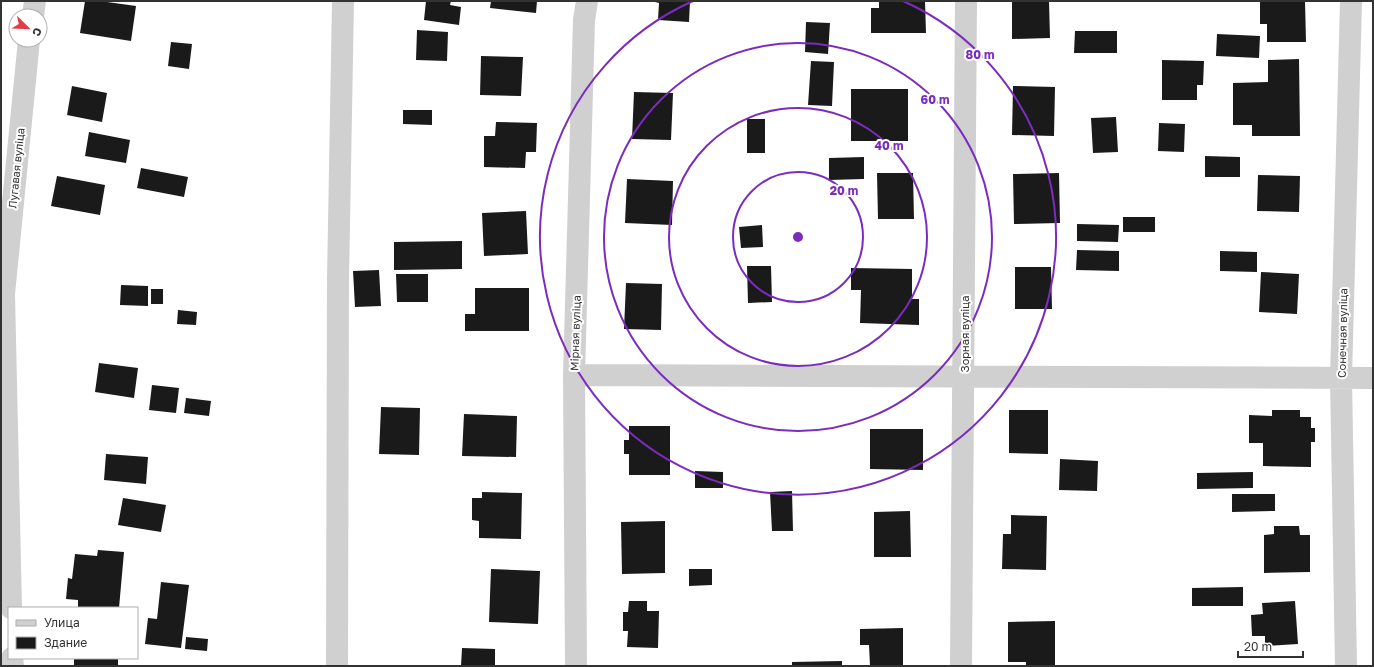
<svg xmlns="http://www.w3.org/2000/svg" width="1374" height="667" font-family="'Golos Text',sans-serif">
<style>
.building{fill:#1a1a1a}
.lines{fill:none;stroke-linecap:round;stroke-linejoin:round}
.minor{stroke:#d0d0d0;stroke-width:22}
.ring{fill:none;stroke:#7b2cbf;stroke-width:2}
.labels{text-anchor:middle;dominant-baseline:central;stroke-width:4;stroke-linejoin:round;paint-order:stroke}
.street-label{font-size:11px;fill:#333;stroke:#fff}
.centre{fill:#7b2cbf;stroke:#fff;stroke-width:2}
.ring-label{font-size:12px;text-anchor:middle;font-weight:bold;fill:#7b2cbf;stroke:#fff;stroke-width:4;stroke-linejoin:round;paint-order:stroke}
</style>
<rect width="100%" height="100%" fill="#fff"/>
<path class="building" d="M85,1H100L136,6L131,41L80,33Z
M426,1H451L450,5L461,7L459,25L424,20Z
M491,1H537L536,13L490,8Z
M651,1H690L689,22L658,20L659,3Z
M879,1H925L926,33H871V8H879Z
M1012,1H1049L1050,38L1012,39Z
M1260,1H1305L1306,42H1267V24H1260Z
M806,22L830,23L828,54L805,52Z
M417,30L448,32L447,61L416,60Z
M1075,31H1117V53H1074Z
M1217,34L1260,36L1259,58L1216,56Z
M171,42L192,44L189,69L168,66Z
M481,56L523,57L521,96L480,95Z
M1299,59L1300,136H1252V125H1233V83L1268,82V60Z
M1162,60L1204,61L1203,85H1197V100H1162Z
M811,61L834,62L832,106L808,105Z
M72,86L107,93L102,122L67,115Z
M1013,86L1055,87L1054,136L1012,135Z
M851,89H908V141H851Z
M634,92L673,93L671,140L632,139Z
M403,110H432V125L403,124Z
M1116,117L1118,152L1093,153L1091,118Z
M747,119H765V153H747Z
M496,122L537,123L536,152H526L525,168L484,167V136H495Z
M1159,123L1185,124L1184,152L1158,151Z
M89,132L130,140L126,163L85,156Z
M1205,156L1240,157V177H1205Z
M864,157V179L829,180V158Z
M141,168L188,177L184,197L137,188Z
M877,173H913L914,219H878Z
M1059,173L1060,223L1014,224L1013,174Z
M1258,175L1300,176L1299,212L1257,211Z
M57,176L105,185L100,215L51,206Z
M627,179L673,181L672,225L625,223Z
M526,211L528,254L484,256L482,213Z
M1123,217H1155V232H1123Z
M1077,224L1119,225L1118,242L1077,241Z
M762,225L763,247L741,248L739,227Z
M462,241V269L394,270V242Z
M1077,250L1119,251V271L1076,270Z
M1220,251L1257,252V272L1220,271Z
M747,266H771L772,302L748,303Z
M1015,267H1051L1052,309H1015Z
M851,268L912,269V299H919V325L860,323L861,290H851Z
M379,270L381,306L355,307L353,271Z
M1261,272L1299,274L1297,314L1259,312Z
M396,274H428V302H397Z
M626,283L662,284L661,330L624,329Z
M121,285L148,286V306L120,305Z
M475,288H529V331H465V314H475Z
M151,289H163V304H151Z
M178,310L197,312L196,325L177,324Z
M99,363L138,368L134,398L95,392Z
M152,385L179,388L176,413L149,410Z
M186,398L211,401L209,416L184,413Z
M381,407L420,408L419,455L379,454Z
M1009,410H1048V454L1009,453Z
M1272,410H1300V417H1311V428H1315V442H1311V467L1263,466V443H1249V415L1272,416Z
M464,414L517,416L516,457L462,456Z
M629,426H670V475H629V454H624V440H629Z
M870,429H923V470L870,469Z
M106,454L148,457L146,484L104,480Z
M1060,459L1098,461L1097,491L1059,490Z
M695,471L723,472V488H695Z
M1253,472V488L1197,489V473Z
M792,491L793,531H772L770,492Z
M482,492L522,493L521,539L479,538V521L472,520V498H482Z
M1232,494H1275V511L1232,512Z
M123,498L166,505L161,532L118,525Z
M910,511L911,557H874V512Z
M1011,515L1047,516L1046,570L1002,569L1003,534H1011Z
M665,521V573L622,574L621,522Z
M1274,526H1299L1300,535H1310V572L1264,573V535L1274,534Z
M98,550L124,552L119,608H78V600L66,599L68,578L72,579L75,554L97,556Z
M491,569L540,571L538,624L489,622Z
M689,569H712V585L689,586Z
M161,582L189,585L181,648L145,644L148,618L157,619Z
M1243,587V606H1192V588Z
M629,601H647V611H659L658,648L627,647L628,631H623V612H628Z
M1295,601L1298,644L1265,646V636H1252L1251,615L1263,614L1262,603Z
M1055,621V666H1026V662H1008V622Z
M903,628V666H870L869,645H860V629Z
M186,637L208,639L207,651L185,649Z
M462,648L495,649V666H461Z
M74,658H118V666H74Z
M842,661V666H792V662Z"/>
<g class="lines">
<path class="minor" d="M33,16L35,1
M574,375L1373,378
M11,608L4,294L29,40
M12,658L13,666
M337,666L338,280L343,1
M576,666L574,375L584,20L587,1
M961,666L966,1
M1346,666L1341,378L1351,1"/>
</g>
<g class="ring">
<circle cx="798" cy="237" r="65"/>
<circle cx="798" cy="237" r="129"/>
<circle cx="798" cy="237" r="194"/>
<path d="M903 1A258 258 0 1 1 693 1"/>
</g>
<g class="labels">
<g class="street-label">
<text transform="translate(16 168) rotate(-84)">Лугавая вуліца</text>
<text transform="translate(575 333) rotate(-88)">Мірная вуліца</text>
<text transform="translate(1342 333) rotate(-89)">Сонечная вуліца</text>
<text transform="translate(964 334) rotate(-90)">Зорная вуліца</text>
</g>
</g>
<circle cx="798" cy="237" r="6" class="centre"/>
<g class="ring-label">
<text x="980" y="59">80 m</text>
<text x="935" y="104">60 m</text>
<text x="889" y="150">40 m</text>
<text x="844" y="195">20 m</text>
</g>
<rect width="1374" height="667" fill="none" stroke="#333333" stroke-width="4"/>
<rect x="8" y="607" width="130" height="52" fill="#ffffff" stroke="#adadad"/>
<rect x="16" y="620" width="20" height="6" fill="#d0d0d0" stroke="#adadad"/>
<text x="44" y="627" font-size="12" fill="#333333">Улица</text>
<rect x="16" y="637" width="20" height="12" fill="#1a1a1a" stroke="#adadad"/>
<text x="44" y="647" font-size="12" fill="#333333">Здание</text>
<g transform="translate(28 28) rotate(113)"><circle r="19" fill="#ffffff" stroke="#adadad"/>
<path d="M0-3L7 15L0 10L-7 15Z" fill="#e63946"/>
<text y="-6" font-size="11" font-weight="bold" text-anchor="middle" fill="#333333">С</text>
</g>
<path d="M1238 651v6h65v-6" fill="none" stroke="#333333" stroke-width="2"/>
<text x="1244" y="651" font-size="12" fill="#333333" stroke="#ffffff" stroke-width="3" paint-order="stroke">20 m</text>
</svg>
